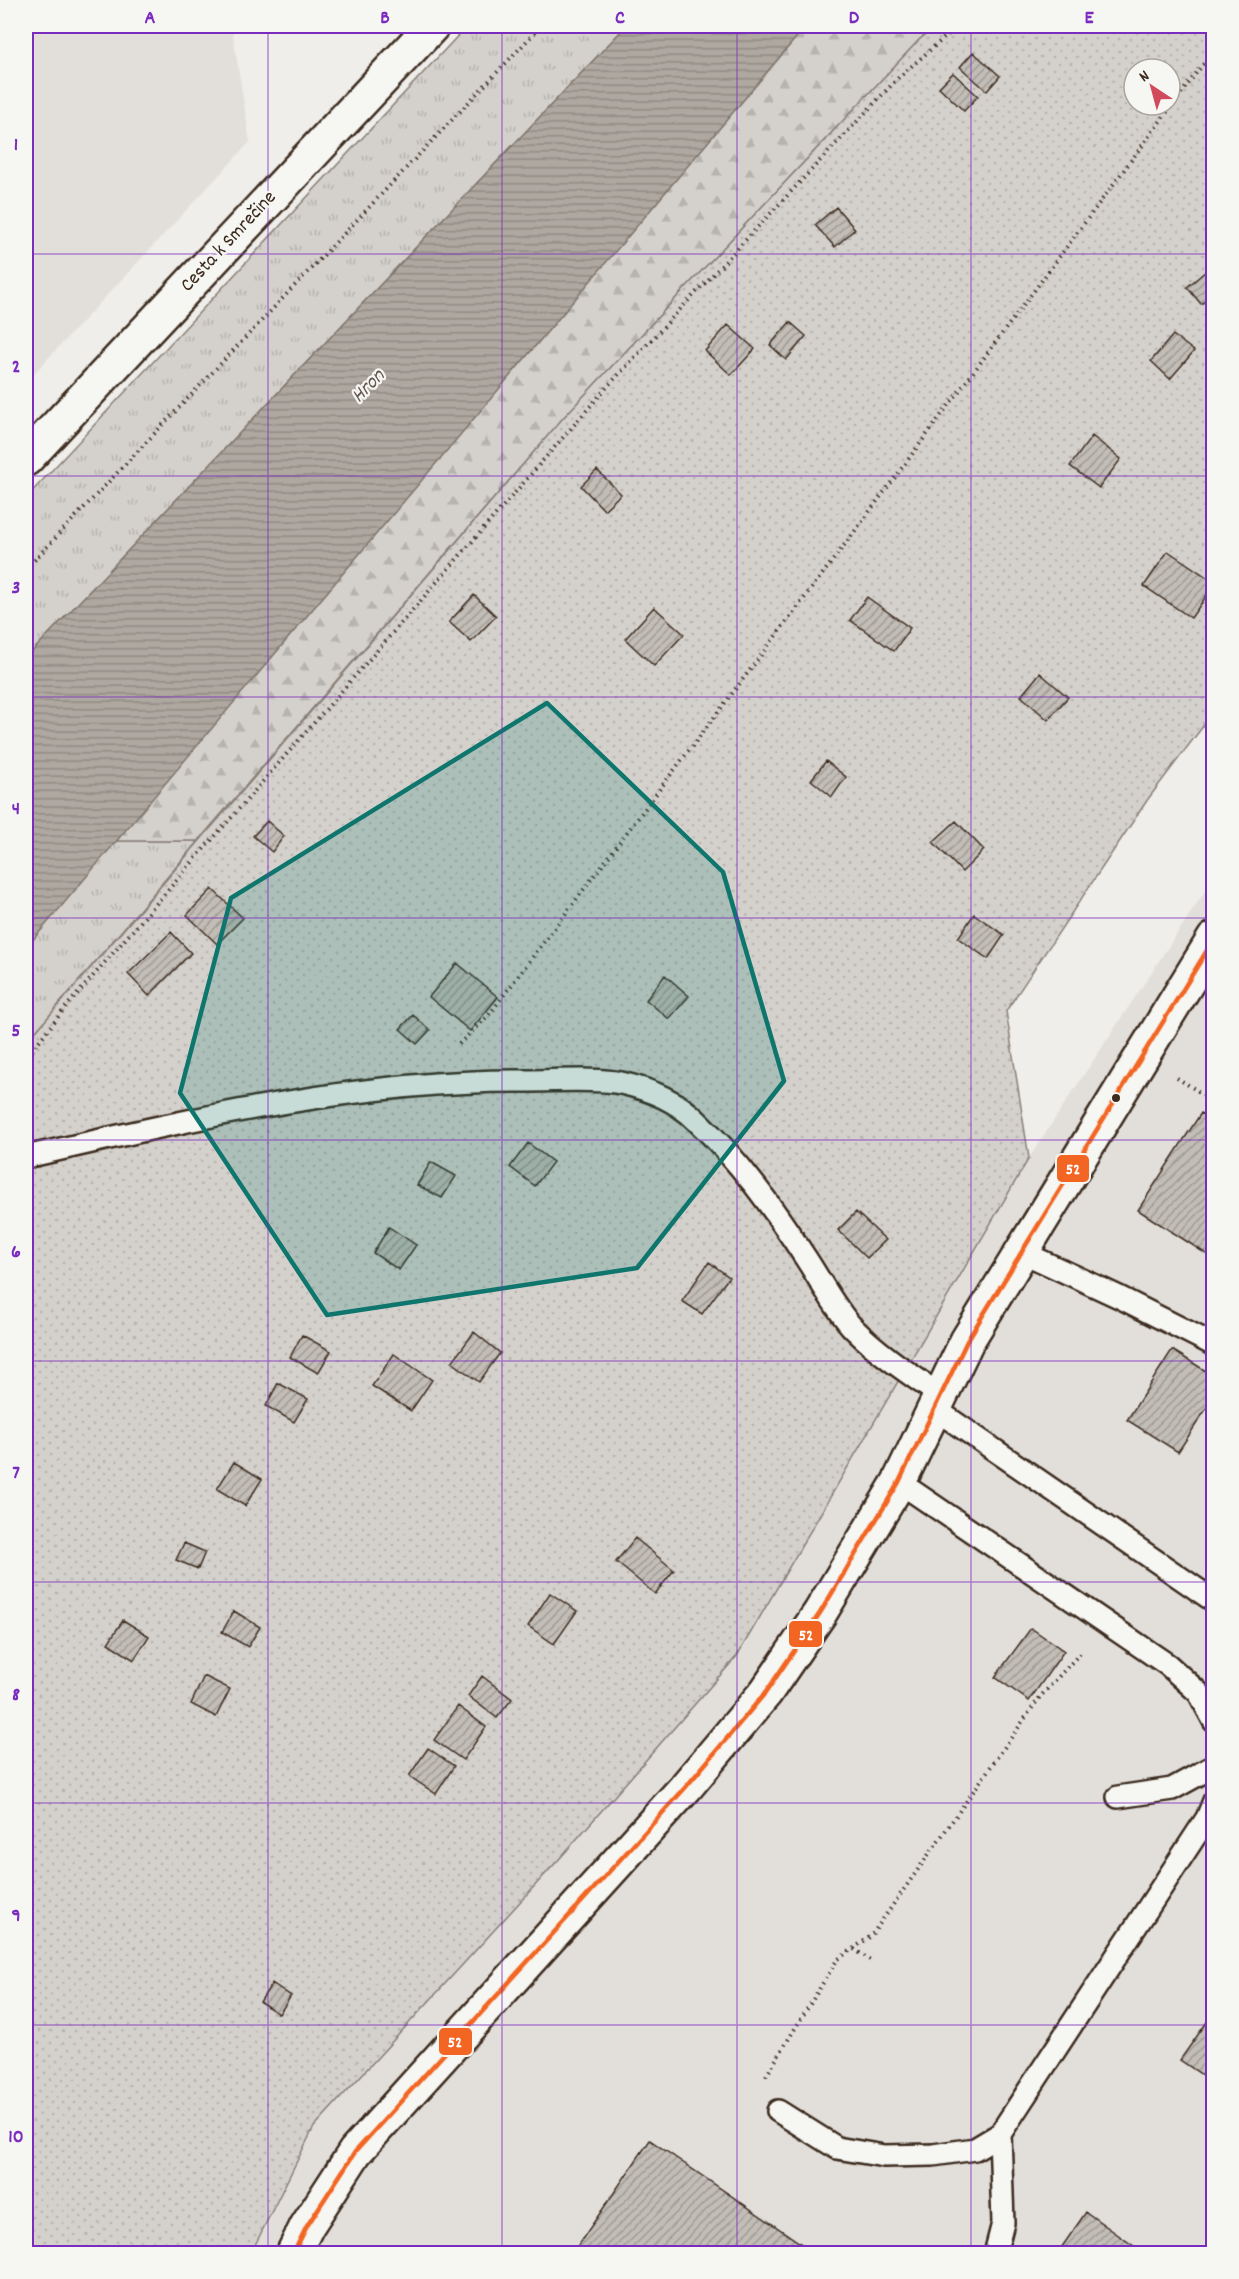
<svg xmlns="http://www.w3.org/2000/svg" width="1239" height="2279" font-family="Dekko,sans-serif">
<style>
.built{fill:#e2dfdb}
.grass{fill:url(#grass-tufts);stroke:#887e75;stroke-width:1.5}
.forest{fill:url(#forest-firs);stroke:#887e75;stroke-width:1.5}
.garden{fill:url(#garden-dots);stroke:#887e75;stroke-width:1.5;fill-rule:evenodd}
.water{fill:url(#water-rules);stroke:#81766d;stroke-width:1.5}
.building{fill:url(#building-hatch);stroke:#3b2a1e;stroke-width:1.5}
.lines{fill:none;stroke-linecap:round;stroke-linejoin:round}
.lane-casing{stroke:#3b2a1e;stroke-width:26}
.street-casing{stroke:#3b2a1e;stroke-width:38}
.path{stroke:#3b2a1e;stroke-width:4;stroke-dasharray:1.5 4.5;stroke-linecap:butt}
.lane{stroke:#f6f6f2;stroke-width:21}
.street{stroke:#f6f6f2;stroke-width:33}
.bus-1-casing{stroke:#f6f6f2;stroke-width:9}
.bus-1{stroke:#f26522;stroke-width:4.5}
.marked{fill:#0f766e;fill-opacity:0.2;stroke:#0f766e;stroke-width:4.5;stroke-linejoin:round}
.grid{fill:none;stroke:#7b2cbf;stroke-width:1.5;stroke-opacity:0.55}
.bus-dot{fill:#3b2a1e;stroke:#f6f6f2;stroke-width:2}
.labels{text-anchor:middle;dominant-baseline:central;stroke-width:4.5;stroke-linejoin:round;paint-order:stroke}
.street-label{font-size:20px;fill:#3b2a1e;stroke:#f6f6f2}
.water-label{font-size:21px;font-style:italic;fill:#64564c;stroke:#f6f6f2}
.line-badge{stroke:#f6f6f2;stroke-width:2}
.badge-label{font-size:16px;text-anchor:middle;font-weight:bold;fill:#fff}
.neatline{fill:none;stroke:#7b2cbf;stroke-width:2}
.grid-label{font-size:20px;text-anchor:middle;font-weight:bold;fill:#7b2cbf}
</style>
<defs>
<pattern id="grass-tufts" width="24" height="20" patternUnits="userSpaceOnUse" patternTransform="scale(1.5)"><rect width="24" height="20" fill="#d4d1cc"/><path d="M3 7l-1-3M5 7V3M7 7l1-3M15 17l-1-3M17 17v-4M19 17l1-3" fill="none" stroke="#b7b4af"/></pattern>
<pattern id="forest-firs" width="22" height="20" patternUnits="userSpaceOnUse" patternTransform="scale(1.5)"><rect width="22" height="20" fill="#d4d1cc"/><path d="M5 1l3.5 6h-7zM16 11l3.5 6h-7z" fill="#b7b4af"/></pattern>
<pattern id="garden-dots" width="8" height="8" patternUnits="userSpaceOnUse" patternTransform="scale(1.5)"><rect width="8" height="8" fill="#d4d1cc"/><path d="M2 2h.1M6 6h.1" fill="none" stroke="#b7b4af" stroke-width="1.8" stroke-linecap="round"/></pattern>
<pattern id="water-rules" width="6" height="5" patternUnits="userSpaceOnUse" patternTransform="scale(1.5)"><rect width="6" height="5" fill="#afa8a1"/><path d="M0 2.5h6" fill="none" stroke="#908983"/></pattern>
<pattern id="building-hatch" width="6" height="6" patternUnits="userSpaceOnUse" patternTransform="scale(1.5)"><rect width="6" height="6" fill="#c2bdb7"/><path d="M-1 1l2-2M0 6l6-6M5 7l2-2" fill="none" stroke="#9f9a94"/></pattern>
</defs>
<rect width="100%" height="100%" fill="#efeeea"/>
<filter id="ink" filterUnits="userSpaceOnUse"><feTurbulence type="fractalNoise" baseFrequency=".0167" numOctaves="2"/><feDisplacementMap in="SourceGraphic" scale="12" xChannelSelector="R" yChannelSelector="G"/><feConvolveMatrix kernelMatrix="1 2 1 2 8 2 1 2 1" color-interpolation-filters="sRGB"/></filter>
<g filter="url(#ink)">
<path class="built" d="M26,26H234L232,29L250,142L26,382Z
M1213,879V2253L251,2254L314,2127L561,1857L737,1656L1029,1158Z"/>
<path class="grass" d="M467,26H626L26,658V498Z
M116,841H198L26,1043V948Z"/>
<path class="forest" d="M806,26H936L919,40L563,418L198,841H116Z"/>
<path class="garden" d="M936,26H1213V713L1148,799L1006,1011L1029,1158L737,1656L561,1857L314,2127L251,2253L26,2254V1043L563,418L919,40ZM1134,69H1170V105H1134Z"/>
<path class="water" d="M626,26H806L26,948V658Z"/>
<path class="building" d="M973,52L1000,76L987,91L960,67Z
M953,73L978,96L964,111L939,87Z
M836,207L855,229L835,247L815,225Z
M1206,271L1214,280V294L1201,304L1187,287Z
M790,322L806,336L786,360L770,345Z
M728,325L755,349L731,375L705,351Z
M1173,335L1194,351L1170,379L1151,361Z
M1092,436L1121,459L1099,488L1070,466Z
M597,470L621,494L604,510L581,486Z
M1168,551L1214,582V585L1191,618L1144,586Z
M474,595L496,616L471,642L449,622Z
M867,597L910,628L894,651L850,620Z
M654,607L684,634L654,666L625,639Z
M1040,673L1068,697L1048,720L1021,696Z
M826,761L846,777L832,797L811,780Z
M267,821L284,836L272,852L253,836Z
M956,821L984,850L962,872L933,842Z
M212,889L243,918L217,944L187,915Z
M974,914L1004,935L988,959L958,938Z
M171,932L191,953L149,996L128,974Z
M457,963L498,997L470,1031L429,997Z
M665,975L689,996L669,1019L646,1000Z
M413,1015L430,1030L417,1044L400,1029Z
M1201,1113L1214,1120V1259L1138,1210Z
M528,1143L553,1162L535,1186L510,1167Z
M431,1162L456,1176L442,1198L417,1185Z
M856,1212L886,1240L867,1258L838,1230Z
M389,1227L416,1245L399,1270L373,1253Z
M709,1262L729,1277L702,1314L682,1301Z
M474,1332L500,1353L479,1382L452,1362Z
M302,1335L331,1351L318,1373L290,1357Z
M1172,1350L1214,1376V1397L1178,1452L1127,1420Z
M394,1354L432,1380L411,1411L372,1386Z
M278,1383L308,1399L294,1422L266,1406Z
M234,1462L262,1479L245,1506L217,1489Z
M635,1538L674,1570L655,1594L616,1562Z
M184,1543L205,1552L198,1569L176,1560Z
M550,1593L577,1611L554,1644L528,1626Z
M234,1611L260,1627L248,1647L222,1632Z
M123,1620L149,1636L134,1660L108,1643Z
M1031,1628L1064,1651L1029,1701L995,1677Z
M204,1676L230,1689L216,1717L191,1704Z
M482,1676L512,1699L497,1718L468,1696Z
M458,1706L486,1727L463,1760L434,1740Z
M428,1748L454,1766L436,1794L409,1776Z
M272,1983L291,1996L279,2014L260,2002Z
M1214,2012V2083L1180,2060Z
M650,2140L816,2254H572Z
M1086,2212L1145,2254H1057Z"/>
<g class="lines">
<g class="lane-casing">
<path id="lane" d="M26,1157C192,1119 360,1079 530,1081C555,1081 598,1078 621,1083C648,1089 676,1100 696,1120C739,1160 773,1208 805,1257C819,1278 836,1310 853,1328C879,1354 911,1375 941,1396
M1022,1252L1119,1297L1214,1345
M935,1409L1214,1601
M899,1482L1168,1665L1199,1693L1214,1721
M1118,1797L1172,1789L1214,1766
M778,2111L837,2148L884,2156L933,2155L975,2149L1000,2134L1207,1818L1214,1801
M995,2254L1003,2223L1000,2134"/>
</g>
<g class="street-casing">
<path id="street" d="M26,459L432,26
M293,2254L307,2226L355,2152L685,1788L766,1692L820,1613L899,1482L967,1341L1214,939"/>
</g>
<path class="path" d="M26,569L541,26
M459,1044L488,1016L846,543L1200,68L1214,53
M26,1061L35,1046L66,1007L608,386L899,77L958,26
M1177,1078L1214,1101
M854,1949L870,1960
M766,2076L837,1960L871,1936L1040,1697L1082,1651"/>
<use href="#lane" class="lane"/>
<use href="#street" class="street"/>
<g class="bus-1-casing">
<path id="bus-1" d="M293,2254L307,2226L355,2152L685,1788L766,1692L820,1613L899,1482L967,1341L1214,939"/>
</g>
<use href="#bus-1" class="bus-1"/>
</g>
</g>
<path class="marked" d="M547,703L723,872L784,1081L637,1268L327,1315L180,1093L231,898Z"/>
<path class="grid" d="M268,26V2254M502,26V2254M737,26V2254M971,26V2254M26,254H1214M26,476H1214M26,697H1214M26,918H1214M26,1140H1214M26,1361H1214M26,1582H1214M26,1803H1214M26,2025H1214"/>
<circle class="bus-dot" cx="1116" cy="1098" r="5"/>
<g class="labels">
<g class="street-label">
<text transform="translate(229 242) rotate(-47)">Cesta k Smrečine</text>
</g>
<g class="water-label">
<text transform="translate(369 387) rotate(-46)">Hron</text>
</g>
</g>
<g class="line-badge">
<rect x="1056" y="1154" width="34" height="29" rx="6" fill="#f26522"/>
<rect x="788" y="1620" width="35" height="28" rx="6" fill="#f26522"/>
<rect x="438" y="2027" width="35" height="29" rx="6" fill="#f26522"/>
</g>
<g class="badge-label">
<text x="1073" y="1174">52</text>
<text x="806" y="1640">52</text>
<text x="455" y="2047">52</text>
</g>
<rect width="1239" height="2279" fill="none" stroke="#f6f6f2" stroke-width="66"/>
<g transform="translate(1152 87) rotate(324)"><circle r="28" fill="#f6f6f2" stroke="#aba49d" stroke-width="1.5"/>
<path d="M0-4.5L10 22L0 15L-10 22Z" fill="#d1495b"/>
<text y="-9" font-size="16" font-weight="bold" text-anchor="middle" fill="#3b2a1e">N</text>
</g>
<rect x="33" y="33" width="1173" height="2213" class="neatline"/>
<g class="grid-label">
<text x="150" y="23">A</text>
<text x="385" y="23">B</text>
<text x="620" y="23">C</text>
<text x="854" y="23">D</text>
<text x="1089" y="23">E</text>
<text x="16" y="150">1</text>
<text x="16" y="372">2</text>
<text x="16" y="593">3</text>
<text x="16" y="814">4</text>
<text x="16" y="1036">5</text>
<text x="16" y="1257">6</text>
<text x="16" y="1478">7</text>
<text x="16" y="1700">8</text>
<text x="16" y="1921">9</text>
<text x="16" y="2142">10</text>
</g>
</svg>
